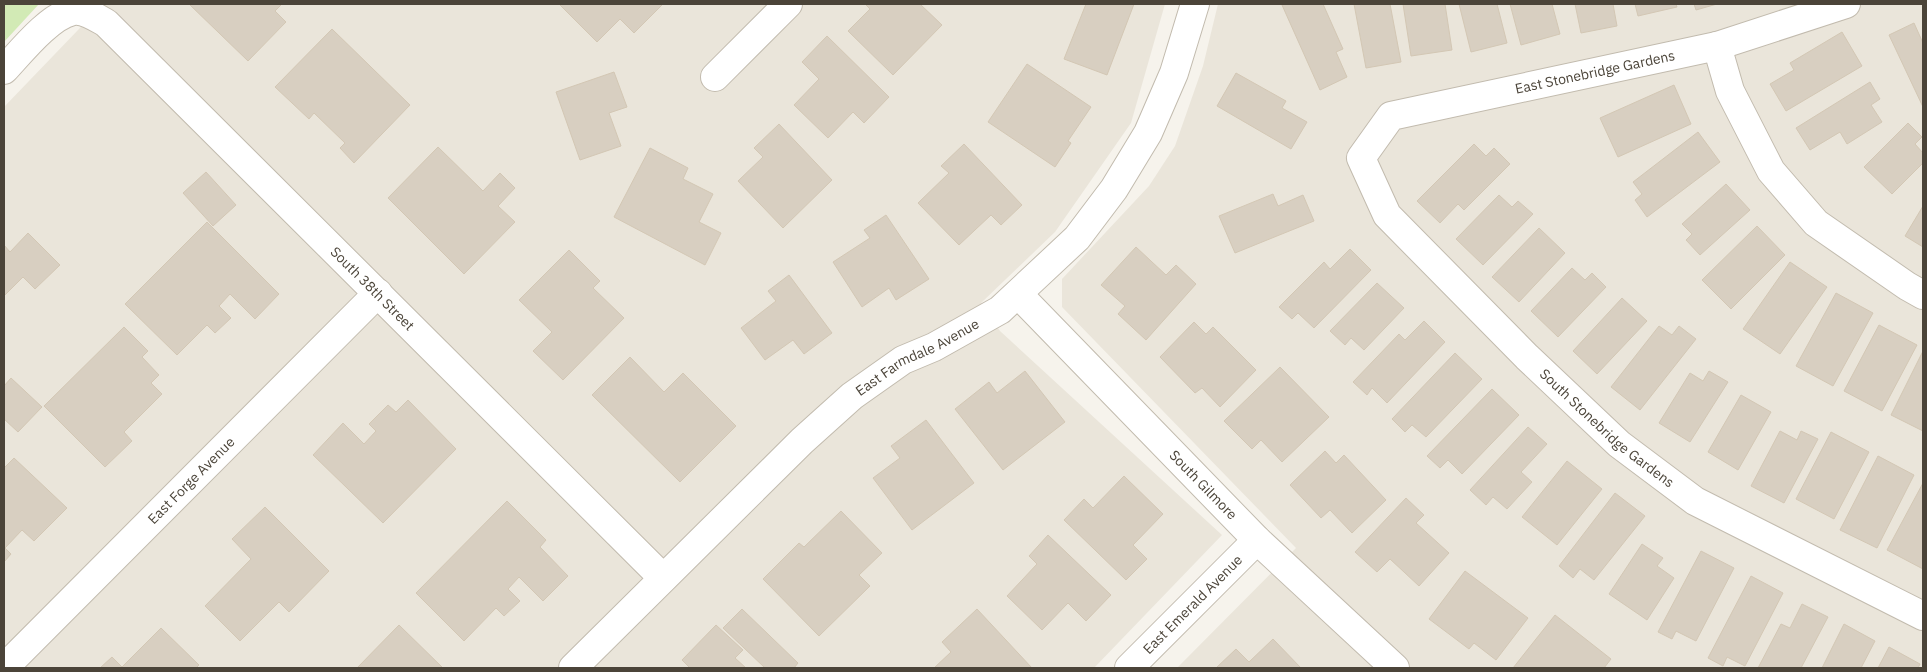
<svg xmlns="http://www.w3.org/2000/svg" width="1927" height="672" font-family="'IBM Plex Sans',sans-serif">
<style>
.residential{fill:#eae5da}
.green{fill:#d2eab5}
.building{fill:#d8cfc1;stroke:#d3c7b4}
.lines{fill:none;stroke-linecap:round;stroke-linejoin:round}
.minor-casing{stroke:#c2bbae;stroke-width:30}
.minor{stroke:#fff;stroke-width:28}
.labels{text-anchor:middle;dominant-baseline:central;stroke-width:4;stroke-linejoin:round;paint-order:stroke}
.street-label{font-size:14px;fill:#4b4439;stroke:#fff}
</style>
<rect width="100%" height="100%" fill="#f6f3ec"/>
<path class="residential" d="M103,4H1165L1131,123L1055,232L981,303L1000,331L1222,535L1094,668H4V107Z
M1218,4H1923V668H1177L1296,548L1062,307V279L1149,186L1175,146L1203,66Z"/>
<path class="green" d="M4,4H39L4,42Z"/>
<path class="building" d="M189,4H282L275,11L286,22L248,61Z
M559,4H663L634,33L620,19L597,42Z
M865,4H920L942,25L893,75L848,31L870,9Z
M1086,4H1134L1107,75L1064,59Z
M1286,4H1323L1343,49L1336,52L1347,77L1320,90L1282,5Z
M1354,4H1390L1401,62L1366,68Z
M1403,4H1445L1452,50L1411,56Z
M1459,4H1497L1507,43L1471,52Z
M1510,4H1552L1560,34L1521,45Z
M1575,4H1613L1617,26L1581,33Z
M1635,4H1676L1677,7L1638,16Z
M1694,4H1717L1696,10Z
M1914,23L1923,43V107L1889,35Z
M332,29L410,105L354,163L340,148L345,143L314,113L309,119L275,87Z
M1842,32L1862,66L1786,111L1770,84L1794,70L1790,63Z
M827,36L889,97L864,123L853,112L828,138L794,105L819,79L802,62Z
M1027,64L1091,107L1068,141L1071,143L1055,167L988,122Z
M614,72L627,107L609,113L621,146L580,160L556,92Z
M1236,73L1286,101L1282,108L1307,122L1291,149L1217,106Z
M1870,82L1880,99L1871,105L1882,122L1847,144L1840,132L1810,150L1796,128Z
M1674,85L1691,124L1618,157L1600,118Z
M1908,123L1922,137L1915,144L1923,153V163L1892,194L1864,167Z
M779,124L832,180L783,228L738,181L763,157L754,148Z
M1698,132L1720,162L1647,217L1635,200L1642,194L1633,182Z
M964,144L1022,205L1001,225L991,215L959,245L918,203L949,173L941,166Z
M1474,144L1486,156L1494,148L1510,164L1464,210L1458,204L1440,223L1417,201Z
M438,147L483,191L500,173L515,188L498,206L515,222L464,274L388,198Z
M650,148L688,168L683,179L713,194L699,222L721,233L705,265L614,217Z
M206,172L236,205L213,226L183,193Z
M1726,184L1750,210L1700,255L1686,240L1692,234L1682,224Z
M1273,194L1278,206L1303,195L1314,221L1235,253L1219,216Z
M1499,195L1512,207L1518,201L1533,214L1483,265L1456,239Z
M1923,206V247L1905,236Z
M886,215L929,279L896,300L889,288L862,307L833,262L870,238L864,230Z
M207,222L279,294L255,319L230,294L219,306L231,318L215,333L207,325L177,355L125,304Z
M1757,226L1785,255L1731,309L1702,280Z
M1539,228L1565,253L1519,302L1492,277Z
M28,233L60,265L35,289L23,277L4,296V245L10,252Z
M1136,247L1166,275L1176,265L1196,284L1146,340L1118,314L1125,306L1101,285Z
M1350,249L1371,270L1314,328L1298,313L1292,319L1279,307L1324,262L1330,269Z
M569,250L600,281L593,288L624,318L563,380L533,351L552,332L519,300Z
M1790,262L1827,287L1780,354L1743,329Z
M1572,268L1585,280L1592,273L1606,287L1558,337L1531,311Z
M789,275L832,333L804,354L793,340L765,360L741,328L776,301L768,291Z
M1377,283L1404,308L1364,350L1351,338L1345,345L1330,331Z
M1836,293L1873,313L1833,386L1796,366Z
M1622,298L1647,321L1597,374L1573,351Z
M1424,321L1445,342L1387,403L1372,388L1367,395L1353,382L1399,334L1405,340Z
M1194,322L1206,334L1213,327L1256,370L1220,407L1202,388L1195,393L1160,357Z
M1879,325L1917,345L1882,411L1844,391Z
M1659,326L1672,335L1679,326L1696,339L1640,410L1611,387Z
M124,327L148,351L142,357L159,375L151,383L162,394L124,432L132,441L105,467L44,406Z
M1923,351V431L1891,415Z
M1455,353L1482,379L1426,437L1412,425L1405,432L1392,419Z
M630,357L664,392L683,373L736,426L680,482L592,395Z
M1280,367L1329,417L1282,462L1261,440L1252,449L1224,421Z
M1025,371L1065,422L1003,470L955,409L989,382L997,393Z
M1709,371L1728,382L1690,442L1659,423L1690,373L1703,381Z
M11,378L42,407L18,432L4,419V386Z
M1492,389L1519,415L1462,474L1448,460L1440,468L1427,456Z
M1741,395L1771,412L1738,470L1708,452Z
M408,400L456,449L383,523L313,455L343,423L364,444L376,431L369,424L388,405L396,412Z
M926,420L974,483L912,530L873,478L900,458L891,446Z
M1528,427L1547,444L1521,472L1532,482L1507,509L1493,497L1486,505L1470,490Z
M1780,431L1797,440L1801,431L1818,439L1784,503L1751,486Z
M1831,432L1869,452L1834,519L1796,499Z
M1325,451L1336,463L1344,455L1386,500L1352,533L1330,510L1321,518L1290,485Z
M1878,456L1914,475L1877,548L1840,530Z
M14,458L67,508L34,541L22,530L5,548L11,554L4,562V468Z
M1567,461L1602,489L1557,545L1522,517Z
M1124,476L1163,514L1133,545L1147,559L1126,580L1064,520L1084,499L1093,508Z
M1923,483V569L1887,550Z
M1615,493L1645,516L1594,580L1580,569L1573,578L1559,566Z
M1406,498L1424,515L1416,523L1449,553L1419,586L1390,559L1377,572L1355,552Z
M507,501L546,540L540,547L568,576L543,601L519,577L508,589L520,601L504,616L496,608L464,641L416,593Z
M265,507L329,571L289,612L279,602L240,641L205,606L251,559L232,539Z
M841,511L882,553L859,575L870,586L819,636L763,579L799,543L804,547Z
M1048,535L1111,595L1086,621L1068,603L1042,630L1007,596L1037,564L1029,556Z
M1642,544L1663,558L1657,566L1674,578L1647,620L1609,594Z
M1701,551L1734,568L1696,641L1676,631L1672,639L1658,632Z
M1465,571L1528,618L1496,660L1474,643L1469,649L1429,619Z
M1751,576L1783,593L1745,666L1727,657L1723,666L1708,658Z
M1802,604L1828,617L1801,668H1758L1781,624L1790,628Z
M742,609L798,663L794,668H765L723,628Z
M977,609L1032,668H934L951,652L942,642Z
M1555,615L1611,659L1604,668H1513Z
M1844,624L1875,641L1861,668H1822Z
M399,625L443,668H357Z
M716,625L743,650L735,658L746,668H690L682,660Z
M161,628L199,665L196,668H100L112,657L122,667Z
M1273,639L1301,668H1216L1236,649L1249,662Z
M1889,647L1920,664L1918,668H1878Z"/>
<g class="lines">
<g class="minor-casing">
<g id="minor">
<path id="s1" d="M1846,4L1717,46L1391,116L1361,158L1387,215L1527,357L1619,444L1695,501L1923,616"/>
<path d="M1717,46L1730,91L1771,171L1816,223L1907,286L1923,295"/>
<path id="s2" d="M4,70C20,53 49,16 73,11C84,9 97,18 106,23L663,578"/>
<path d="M715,77L788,4"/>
<path id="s3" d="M1018,294L1257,540L1395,668"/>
<path id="s4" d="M4,668L378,293"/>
<path id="s5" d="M573,668L802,441L852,396L903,360L934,347L1000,310L1077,238L1114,189L1148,133L1174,73L1195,4"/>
<path id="s6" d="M1129,668L1257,540"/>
</g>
</g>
<use href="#minor" class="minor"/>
</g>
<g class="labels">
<g class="street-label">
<text transform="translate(1595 72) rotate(-12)">East Stonebridge Gardens</text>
<text stroke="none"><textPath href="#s2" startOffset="504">South 38th Street</textPath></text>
<text stroke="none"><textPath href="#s5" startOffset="466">East Farmdale Avenue</textPath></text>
<text stroke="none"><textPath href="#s1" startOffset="890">South Stonebridge Gardens</textPath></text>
<text stroke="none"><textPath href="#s4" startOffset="265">East Forge Avenue</textPath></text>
<text stroke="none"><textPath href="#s3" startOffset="266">South Gilmore</textPath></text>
<text stroke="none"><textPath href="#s6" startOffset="90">East Emerald Avenue</textPath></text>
</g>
</g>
<rect width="1927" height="672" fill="none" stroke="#4b4439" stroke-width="10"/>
</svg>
